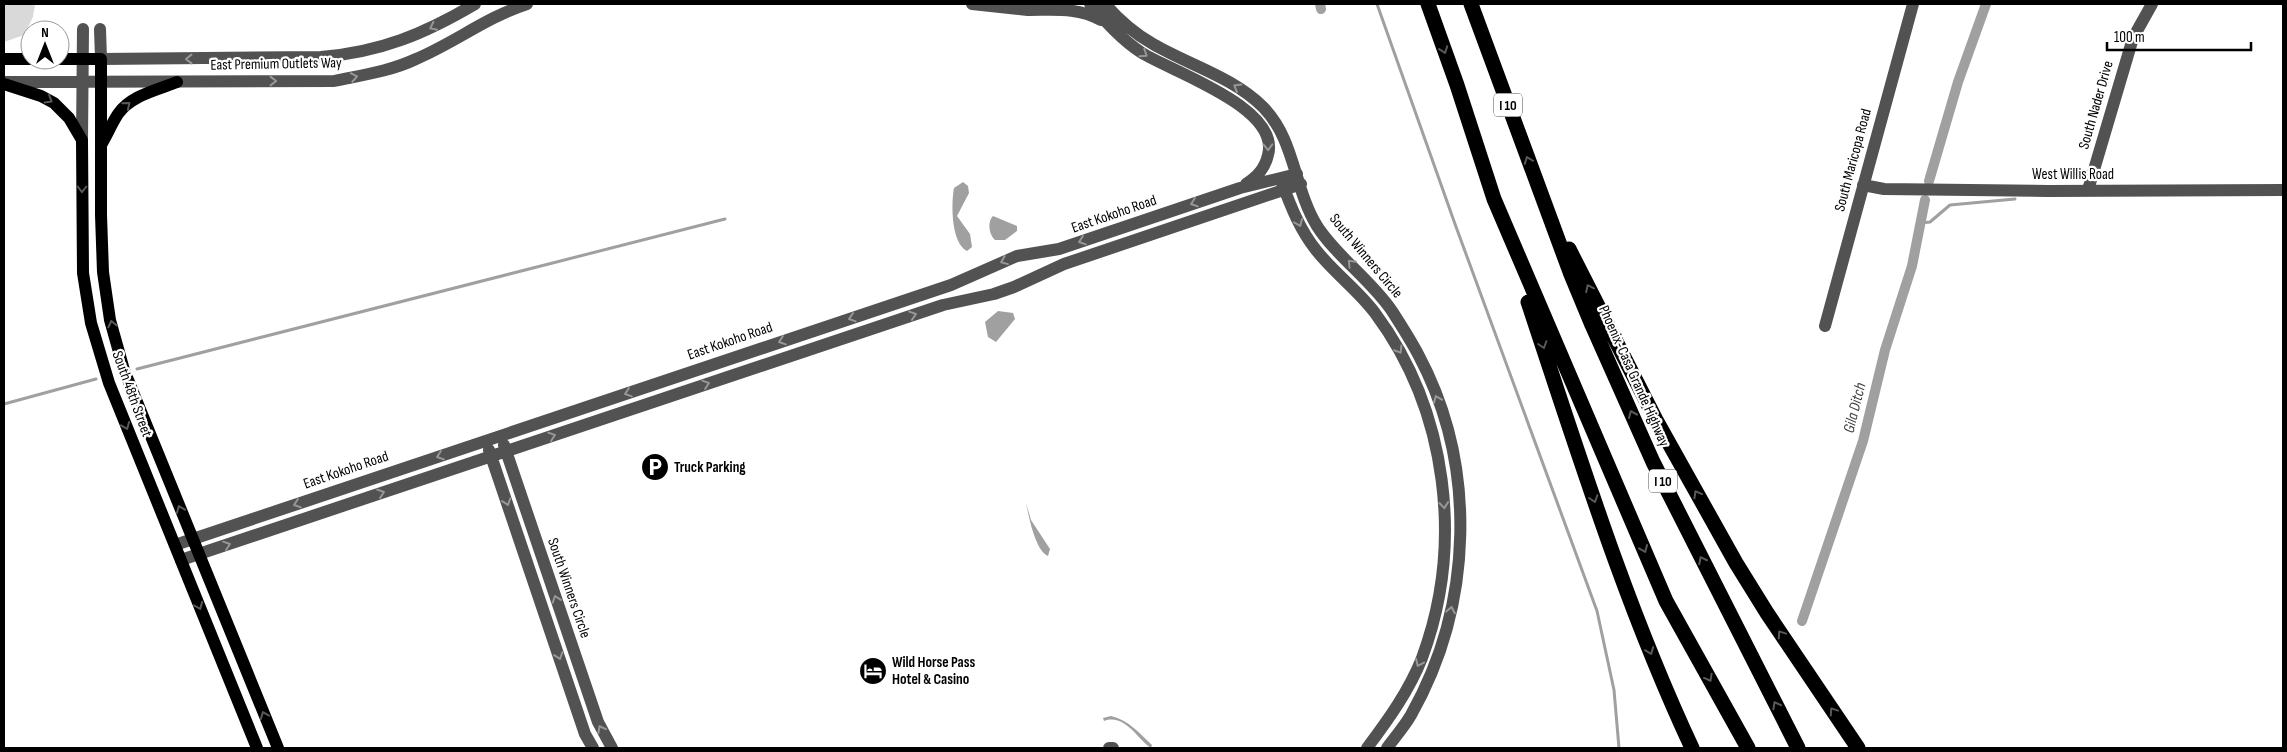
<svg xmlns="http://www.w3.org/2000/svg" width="2287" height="752" font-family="'Sofia Sans Condensed',sans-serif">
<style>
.green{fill:#d9d9d9}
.water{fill:#a0a0a0}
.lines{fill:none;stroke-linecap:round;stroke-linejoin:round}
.stream{stroke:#a0a0a0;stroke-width:3}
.canal{stroke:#a0a0a0;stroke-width:10}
.minor{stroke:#525252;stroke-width:12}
.major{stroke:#000;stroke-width:12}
.highway{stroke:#000;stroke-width:15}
.oneway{stroke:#979797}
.oneway2{stroke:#595959}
.labels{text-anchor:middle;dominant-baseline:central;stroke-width:4.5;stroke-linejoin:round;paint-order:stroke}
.shield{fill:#fff;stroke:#4c4c4c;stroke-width:1}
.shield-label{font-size:14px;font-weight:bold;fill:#000}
.street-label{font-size:15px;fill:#000;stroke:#fff}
.poi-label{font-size:15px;font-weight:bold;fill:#000;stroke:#fff;text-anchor:start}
.water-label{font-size:16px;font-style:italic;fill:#414141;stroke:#fff}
</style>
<rect width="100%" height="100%" fill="#fff"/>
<path class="green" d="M4,4H35L33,17L24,35L4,42Z"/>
<path class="water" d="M963,182L968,186L969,193L957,216L970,234L972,247L967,251C951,243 951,204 954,188Z
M993,216L1017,226V231L1005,240H995C989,235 987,222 993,216Z
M998,311L1013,313L1015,319L996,342L988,337L985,322Z
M1026,503L1031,520L1050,549L1048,556C1035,550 1029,517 1026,503Z
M1111,716C1129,720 1140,734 1152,745L1151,748C1138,740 1125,713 1104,721L1103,718Z"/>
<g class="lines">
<path class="stream" d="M1377,4L1455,224L1597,611L1614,690L1619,748
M1921,223L1930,222L1950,205L2015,199
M137,369L725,219
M4,404L96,379"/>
<path class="canal" d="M1320,4L1321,9
M1929,181L1958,82L1986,4
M1802,621L1863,441L1885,350L1912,266L1925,200"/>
<path class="minor" d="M972,4L1028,10L1035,8
M1090,4C1106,22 1122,40 1142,53C1173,72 1281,108 1268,155C1265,168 1258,176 1246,184
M1105,4C1119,20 1135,34 1153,44C1189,65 1233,77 1263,107C1295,139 1294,189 1317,226C1336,256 1371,280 1392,311C1401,325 1410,339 1418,354C1478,466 1473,605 1411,715C1404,727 1395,737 1387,748
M1028,10C1054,10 1078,7 1101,20
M100,29L101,59L321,57C381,52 424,34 475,4
M4,82L334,81C362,75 391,71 416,59C454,43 487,17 527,4
M82,140L83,29
M1282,183C1291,207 1300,230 1316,250C1334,273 1358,290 1375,313C1448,411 1464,545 1422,658C1409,691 1388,720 1367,748
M1863,185L1884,189L2048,191L2283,190
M2088,190L2133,38L2152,4
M1825,326L1913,4
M504,445L598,722L612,748
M489,450L585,734L593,748
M175,545L951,285L1017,256L1059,249L1240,188L1297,174
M181,560L943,305L994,294L1014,287L1064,264L1301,184
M1109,748H1113"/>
<path class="major" d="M4,59H30
M60,59H101V215L103,272L110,320L124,370L278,748
M4,84L41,96L54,103L69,118L82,140L83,273L91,323L109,383L257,748
M101,145C107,135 112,123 118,114C131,95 158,90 177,82"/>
<path class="highway" d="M1428,4L1457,85L1494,199L1666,601L1748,748
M1471,4L1570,272L1592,325L1653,462L1798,748
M1569,249L1656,420L1736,563L1767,613L1858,748
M1528,302C1578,452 1625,605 1692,748"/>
</g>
<defs><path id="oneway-chevron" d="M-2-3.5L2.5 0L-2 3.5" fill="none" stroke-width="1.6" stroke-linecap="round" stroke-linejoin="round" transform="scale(1.25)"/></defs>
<g class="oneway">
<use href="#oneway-chevron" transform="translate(433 27) rotate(154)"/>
<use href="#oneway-chevron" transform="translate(1144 54) rotate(33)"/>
<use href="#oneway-chevron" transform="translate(189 59) rotate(180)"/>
<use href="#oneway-chevron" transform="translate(354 77) rotate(-11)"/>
<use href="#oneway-chevron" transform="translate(273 81)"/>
<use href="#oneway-chevron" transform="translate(1237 87) rotate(-149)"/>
<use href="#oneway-chevron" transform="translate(1268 147) rotate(88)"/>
<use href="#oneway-chevron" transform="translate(1194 203) rotate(161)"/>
<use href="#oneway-chevron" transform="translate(1299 223) rotate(67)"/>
<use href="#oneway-chevron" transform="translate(1082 241) rotate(161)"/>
<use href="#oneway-chevron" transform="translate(1004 261) rotate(158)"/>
<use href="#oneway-chevron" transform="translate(1351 263) rotate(-134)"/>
<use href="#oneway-chevron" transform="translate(913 315) rotate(-18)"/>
<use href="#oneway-chevron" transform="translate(852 318) rotate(162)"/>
<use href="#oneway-chevron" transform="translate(782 341) rotate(161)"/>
<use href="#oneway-chevron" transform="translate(1399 350) rotate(58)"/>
<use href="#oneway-chevron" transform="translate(706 384) rotate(-19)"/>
<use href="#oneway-chevron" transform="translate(628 393) rotate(161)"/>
<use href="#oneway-chevron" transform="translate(1437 399) rotate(-112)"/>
<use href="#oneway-chevron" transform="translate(552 436) rotate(-19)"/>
<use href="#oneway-chevron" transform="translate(440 456) rotate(161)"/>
<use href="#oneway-chevron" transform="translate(381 493) rotate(-19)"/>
<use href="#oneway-chevron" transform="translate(507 502) rotate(71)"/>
<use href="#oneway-chevron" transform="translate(297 504) rotate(161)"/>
<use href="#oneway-chevron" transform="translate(1444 505) rotate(84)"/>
<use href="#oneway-chevron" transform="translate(227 545) rotate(-19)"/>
<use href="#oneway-chevron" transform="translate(556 599) rotate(-109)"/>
<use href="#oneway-chevron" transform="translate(1451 610) rotate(-79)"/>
<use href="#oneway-chevron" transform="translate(559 656) rotate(71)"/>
<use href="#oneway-chevron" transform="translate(1419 663) rotate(115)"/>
<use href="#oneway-chevron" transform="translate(601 729) rotate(-118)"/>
</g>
<g class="oneway2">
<use href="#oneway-chevron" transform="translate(1444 50) rotate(70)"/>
<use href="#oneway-chevron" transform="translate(49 100) rotate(31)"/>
<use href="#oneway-chevron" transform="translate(127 105) rotate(-40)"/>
<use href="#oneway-chevron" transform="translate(1528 160) rotate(-111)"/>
<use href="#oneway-chevron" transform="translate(82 189) rotate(90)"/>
<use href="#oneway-chevron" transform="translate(1589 288) rotate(-116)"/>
<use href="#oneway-chevron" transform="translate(112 324) rotate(-103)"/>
<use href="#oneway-chevron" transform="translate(1543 345) rotate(72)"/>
<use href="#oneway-chevron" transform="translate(1632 414) rotate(-114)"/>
<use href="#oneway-chevron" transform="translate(126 426) rotate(68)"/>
<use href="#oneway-chevron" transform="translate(1697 494) rotate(-119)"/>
<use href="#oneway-chevron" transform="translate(1594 499) rotate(72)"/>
<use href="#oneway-chevron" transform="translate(180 509) rotate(-112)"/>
<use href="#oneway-chevron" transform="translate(1644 549) rotate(67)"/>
<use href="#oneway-chevron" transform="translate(1702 560) rotate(-117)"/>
<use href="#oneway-chevron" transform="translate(199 606) rotate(68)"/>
<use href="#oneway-chevron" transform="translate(1781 634) rotate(-124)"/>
<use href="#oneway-chevron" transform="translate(1650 651) rotate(69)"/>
<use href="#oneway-chevron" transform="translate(1709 678) rotate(61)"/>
<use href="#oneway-chevron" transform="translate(1776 705) rotate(-118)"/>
<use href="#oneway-chevron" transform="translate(1833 711) rotate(-124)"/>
<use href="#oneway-chevron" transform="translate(264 715) rotate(-112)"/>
</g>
<defs>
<g id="parking-disc" transform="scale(1.4375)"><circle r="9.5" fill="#000" stroke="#fff"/><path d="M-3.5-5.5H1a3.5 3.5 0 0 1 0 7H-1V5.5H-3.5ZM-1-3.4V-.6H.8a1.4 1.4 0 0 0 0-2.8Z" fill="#fff"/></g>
<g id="hotel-disc" transform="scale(1.4375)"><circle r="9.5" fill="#000" stroke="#fff"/><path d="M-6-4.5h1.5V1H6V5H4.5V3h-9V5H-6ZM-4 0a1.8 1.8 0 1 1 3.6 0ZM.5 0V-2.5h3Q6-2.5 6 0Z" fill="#fff"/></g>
</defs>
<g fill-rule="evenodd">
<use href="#parking-disc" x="655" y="467"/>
<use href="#hotel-disc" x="873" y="671"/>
</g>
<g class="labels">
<g class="shield">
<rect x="1494" y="93.5" width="28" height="23" rx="4"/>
<rect x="1649" y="469.5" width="28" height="23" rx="4"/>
</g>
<g class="shield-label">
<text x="1508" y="105">I 10</text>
<text x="1663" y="481">I 10</text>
</g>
<g class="street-label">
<text transform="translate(276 64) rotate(-1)">East Premium Outlets Way</text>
<text transform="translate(2096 105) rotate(-74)">South Nader Drive</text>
<text transform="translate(1853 160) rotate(-75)">South Maricopa Road</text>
<text x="2073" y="174">West Willis Road</text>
<text transform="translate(1114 214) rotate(-19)">East Kokoho Road</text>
<text transform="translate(1366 256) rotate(50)">South Winners Circle</text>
<text transform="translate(730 341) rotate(-19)">East Kokoho Road</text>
<text transform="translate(1634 376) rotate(66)">Phoenix-Casa Grande Highway</text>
<text transform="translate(132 394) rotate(70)">South 48th Street</text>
<text transform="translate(346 470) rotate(-19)">East Kokoho Road</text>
<text transform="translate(569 588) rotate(71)">South Winners Circle</text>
</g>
<g class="poi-label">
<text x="674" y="467">Truck Parking</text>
<text x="892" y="662">Wild Horse Pass<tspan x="892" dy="17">Hotel &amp; Casino</tspan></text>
</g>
<g class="water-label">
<text transform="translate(1855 408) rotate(-76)">Gila Ditch</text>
</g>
</g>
<rect width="2287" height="752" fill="none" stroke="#000000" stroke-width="10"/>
<g transform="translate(45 45)"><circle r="24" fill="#ffffff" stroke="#999999"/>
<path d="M0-4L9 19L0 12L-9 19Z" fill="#000000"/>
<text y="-8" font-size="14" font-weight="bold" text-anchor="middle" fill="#000000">N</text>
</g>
<path d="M2107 42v8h144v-8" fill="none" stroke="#000000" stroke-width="2.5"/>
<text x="2114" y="42" font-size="15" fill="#000000" stroke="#ffffff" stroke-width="4" paint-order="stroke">100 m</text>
</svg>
